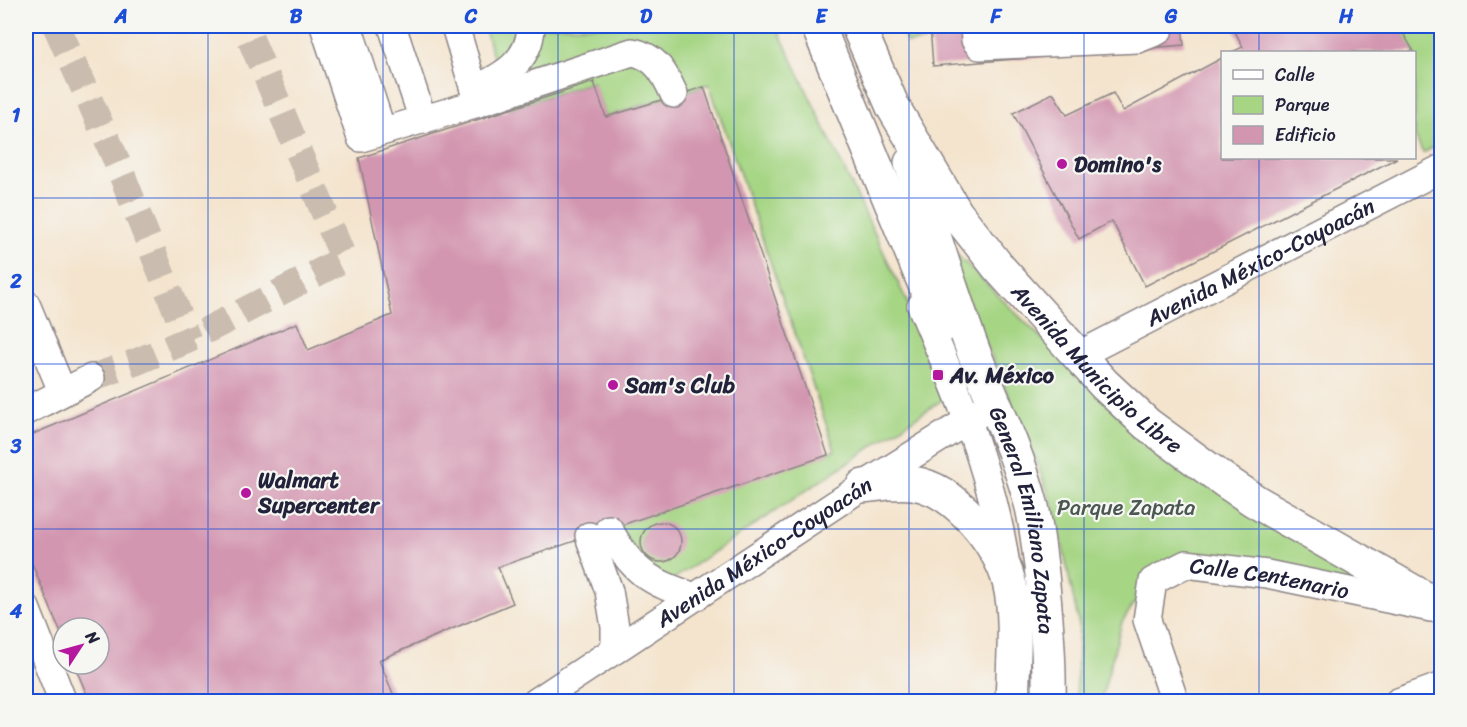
<svg xmlns="http://www.w3.org/2000/svg" width="1467" height="727" font-family="Sriracha,sans-serif">
<style>
.green{fill:#a6d584;stroke:#647c60;stroke-width:1.5}
.building{fill:#d396b0}
.lines{fill:none;stroke-linecap:round;stroke-linejoin:round}
.minor-tunnel{stroke:#cabdb0;stroke-width:27;stroke-dasharray:27 14;stroke-linecap:butt}
.minor-casing{stroke:#8b8384;stroke-width:30}
.major-casing{stroke:#8b8384;stroke-width:36}
.minor{stroke:#fff;stroke-width:27}
.major{stroke:#fff;stroke-width:33}
.grid{fill:none;stroke:#1d4ed8;stroke-width:1.5;stroke-opacity:0.55}
.poi-dot{fill:#b5179e;stroke:#f6f6f2;stroke-width:2}
.labels{text-anchor:middle;dominant-baseline:central;stroke-width:4.5;stroke-linejoin:round;paint-order:stroke}
.poi-label{font-size:22px;font-weight:bold;fill:#22223b;stroke:#f6f6f2;text-anchor:start}
.street-label{font-size:22px;fill:#22223b;stroke:#f6f6f2}
.park-label{font-size:22px;fill:#4a5851;stroke:#f6f6f2}
.neatline{fill:none;stroke:#1d4ed8;stroke-width:2}
.grid-label{font-size:20px;text-anchor:middle;font-weight:bold;fill:#1d4ed8}
</style>
<rect width="100%" height="100%" fill="#f6f6f2"/>
<filter id="ink" filterUnits="userSpaceOnUse"><feTurbulence type="fractalNoise" baseFrequency=".0167" numOctaves="2"/><feDisplacementMap in="SourceGraphic" scale="12" xChannelSelector="R" yChannelSelector="G"/><feConvolveMatrix kernelMatrix="1 2 1 2 8 2 1 2 1" color-interpolation-filters="sRGB"/></filter>
<filter id="wash" filterUnits="userSpaceOnUse"><feTurbulence type="fractalNoise" baseFrequency=".008" numOctaves="4" result="noise"/><feDisplacementMap in="SourceGraphic" scale="24" xChannelSelector="R" yChannelSelector="G"/><feGaussianBlur stdDeviation="1.35" result="paint"/><feColorMatrix in="noise" values="0 0 0 0 0 0 0 0 0 0 0 0 0 0 0 0 0 1.4 0 .05"/><feComposite in="paint" operator="in"/></filter>
<g filter="url(#wash)">
<rect width="100%" height="100%" fill="#f4e4cd"/>
<path class="green" d="M484,26H776L951,394L669,582L656,575L617,526L835,450L709,84L606,117L593,82L508,109Z
M899,26H922L924,41L907,43Z
M1399,26H1441V143L1423,153L1415,136L1414,52H1413Z
M941,239L1120,416L1378,587L1153,575L1122,622L1101,700L1076,701L1079,625L1056,514L1032,450Z"/>
<g id="blocks">
<path class="building" d="M930,26H1182L1184,45L933,66Z
M1232,26H1399L1414,52H1232L1243,47Z
M1222,58V158H1397L1145,286L1112,221L1079,239L1013,113L1053,93L1067,115L1113,93L1123,111Z
M594,82L606,117L704,87L828,455L498,567L513,603L379,660L394,696L380,702H90L74,664H99V628H63V638L26,549V437L297,323L308,350L392,315L359,158Z
M641 542a20 20 0 1 1 40 0a20 20 0 1 1-40 0Z"/>
</g>
</g>
<g filter="url(#ink)">
<use href="#blocks" fill-opacity="0" stroke="#8b8384" stroke-width="1.5"/>
<g class="lines">
<path class="minor-tunnel" d="M56,26L114,155L188,340
M91,378L136,362L188,340L344,259L245,26"/>
<g class="minor-casing">
<g id="minor">
<path d="M324,26L361,138L478,103L632,52C656,56 665,74 674,94"/>
<path d="M348,26L382,131"/>
<path d="M392,26L423,120"/>
<path d="M455,26L478,103"/>
<path d="M974,26L975,40L980,46L1138,39L1158,31L1161,26"/>
<path d="M474,90C503,76 530,62 531,26"/>
<path d="M26,304L62,391"/>
<path d="M921,306C958,393 992,471 1006,565"/>
<path id="s1" d="M1077,356L1442,168"/>
<path d="M26,411L91,378"/>
<path d="M609,529C632,572 649,582 695,597"/>
<path d="M589,536L609,591L615,627V650"/>
<path d="M26,608L63,702"/>
<path id="s2" d="M536,702L863,486L983,411"/>
<path id="s3" d="M1175,702L1147,620L1153,581L1186,564L1267,574L1431,608"/>
<path d="M1398,702L1442,686"/>
</g>
</g>
<g class="major-casing">
<g id="major">
<path d="M818,26L942,326"/>
<path id="s4" d="M858,26L893,107L956,213L999,268L1104,384L1147,424L1225,481L1255,501L1442,608"/>
<path id="s5" d="M911,163C931,227 951,291 974,353C994,405 1018,453 1032,507C1037,529 1039,552 1042,574C1046,617 1050,659 1049,702"/>
<path d="M863,486C879,484 896,481 913,483C955,489 999,543 1009,582C1018,615 1013,667 1012,702"/>
</g>
</g>
<use href="#minor" class="minor"/>
<use href="#major" class="major"/>
</g>
</g>
<path class="grid" d="M208,26V702M383,26V702M558,26V702M734,26V702M909,26V702M1084,26V702M1259,26V52M1259,158V702M26,198H1442M26,364H1442M26,529H1442"/>
<g class="poi-dot">
<circle cx="1062" cy="164" r="6"/>
<rect x="932" y="369" width="12" height="12" rx="3"/>
<circle cx="613" cy="385" r="6"/>
<circle cx="246" cy="493" r="6"/>
</g>
<g class="labels">
<g class="poi-label">
<text x="1074" y="164">Domino's</text>
<text x="950" y="375">Av. México</text>
<text x="625" y="385">Sam's Club</text>
<text x="258" y="480">Walmart<tspan x="258" dy="25">Supercenter</tspan></text>
</g>
<g class="street-label">
<text stroke="none"><textPath href="#s1" startOffset="206">Avenida México-Coyoacán</textPath></text>
<text stroke="none"><textPath href="#s4" startOffset="422">Avenida Municipio Libre</textPath></text>
<text stroke="none"><textPath href="#s5" startOffset="376">General Emiliano Zapata</textPath></text>
<text stroke="none"><textPath href="#s2" startOffset="273">Avenida México-Coyoacán</textPath></text>
<text stroke="none"><textPath href="#s3" startOffset="248">Calle Centenario</textPath></text>
</g>
<g class="park-label">
<text x="1126" y="507">Parque Zapata</text>
</g>
</g>
<rect width="1467" height="727" fill="none" stroke="#f6f6f2" stroke-width="66"/>
<rect x="1221" y="51" width="195" height="108" fill="#f6f6f2" stroke="#a1a1a9" stroke-width="1.5"/>
<rect x="1233" y="70" width="30" height="9" fill="#ffffff" stroke="#a1a1a9" stroke-width="1.5"/>
<text x="1275" y="81" font-size="18" fill="#22223b">Calle</text>
<rect x="1233" y="96" width="30" height="18" fill="#a6d584" stroke="#a1a1a9" stroke-width="1.5"/>
<text x="1275" y="111" font-size="18" fill="#22223b">Parque</text>
<rect x="1233" y="126" width="30" height="18" fill="#d396b0" stroke="#a1a1a9" stroke-width="1.5"/>
<text x="1275" y="141" font-size="18" fill="#22223b">Edificio</text>
<g transform="translate(81 646) rotate(54)"><circle r="28" fill="#f6f6f2" stroke="#a1a1a9" stroke-width="1.5"/>
<path d="M0-4.5L10 22L0 15L-10 22Z" fill="#b5179e"/>
<text y="-9" font-size="16" font-weight="bold" text-anchor="middle" fill="#22223b">N</text>
</g>
<rect x="33" y="33" width="1401" height="661" class="neatline"/>
<g class="grid-label">
<text x="121" y="23">A</text>
<text x="296" y="23">B</text>
<text x="471" y="23">C</text>
<text x="646" y="23">D</text>
<text x="821" y="23">E</text>
<text x="996" y="23">F</text>
<text x="1171" y="23">G</text>
<text x="1346" y="23">H</text>
<text x="16" y="122">1</text>
<text x="16" y="288">2</text>
<text x="16" y="453">3</text>
<text x="16" y="618">4</text>
</g>
</svg>
